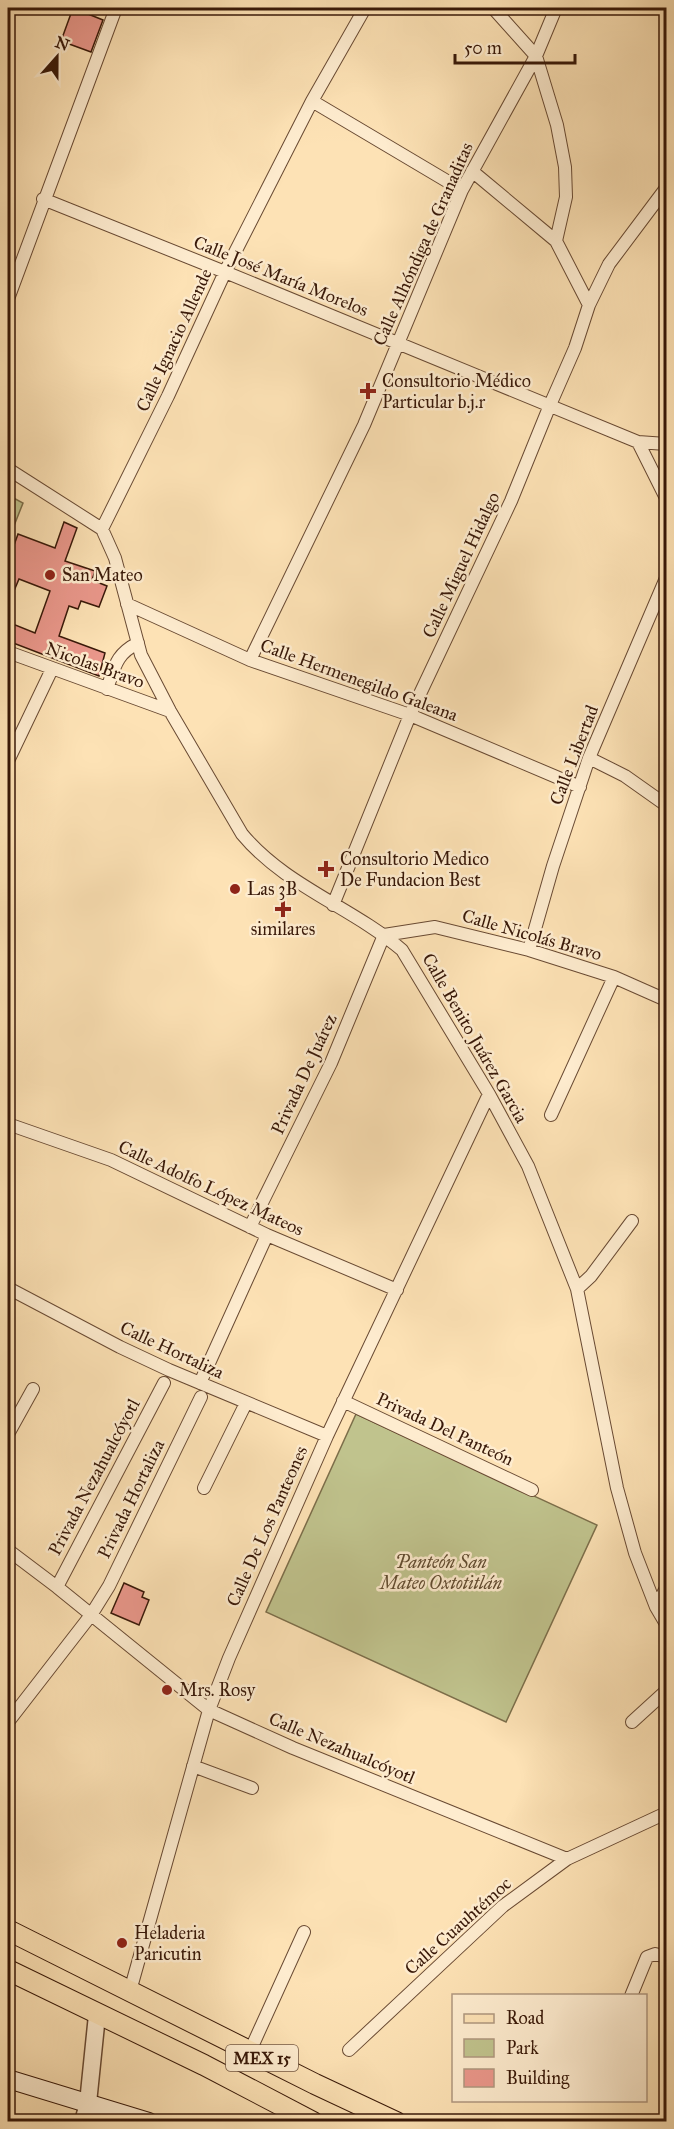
<svg xmlns="http://www.w3.org/2000/svg" width="674" height="2129" font-family="'IM FELL Great Primer',serif">
<style>
.green{fill:#c0c38d;stroke:#7c6e4a;stroke-width:1.5}
.building{fill:#ea978b;stroke:#381808;stroke-width:1.5}
.lines{fill:none;stroke-linecap:round;stroke-linejoin:round}
.minor-casing{stroke:#694a33;stroke-width:14}
.tertiary-casing{stroke:#694a33;stroke-width:19}
.secondary-casing{stroke:#381808;stroke-width:20}
.primary-casing{stroke:#381808;stroke-width:22}
.minor{stroke:#feeccf;stroke-width:12}
.tertiary{stroke:#feeccf;stroke-width:16}
.secondary{stroke:#feeccf;stroke-width:18}
.primary{stroke:#fde2b5;stroke-width:20}
.poi-dot{fill:#8f2418;stroke:#feeccf;stroke-width:2}
.labels{text-anchor:middle;dominant-baseline:central;stroke-width:5;stroke-linejoin:round;paint-order:stroke}
.shield{fill:#feeccf;stroke:#735844;stroke-width:1.5}
.shield-label{font-size:16px;font-weight:bold;fill:#381808}
.street-label{font-size:18px;fill:#381808;stroke:#feeccf}
.poi-label{font-size:18px;fill:#381808;stroke:#feeccf;text-anchor:start}
.park-label{font-size:18px;font-style:italic;fill:#614b30;stroke:#feeccf}
</style>
<rect width="100%" height="100%" fill="#fde2b5"/>
<filter id="stains"><feTurbulence type="fractalNoise" baseFrequency=".00333" numOctaves="4"/><feColorMatrix values="0 0 0 0 .2 0 0 0 0 .09 0 0 0 0 .02 0 0 0 .5 -.17"/></filter>
<radialGradient id="worn" r=".72"><stop offset=".6" stop-color="#630" stop-opacity="0"/><stop offset="1" stop-color="#630" stop-opacity=".3"/></radialGradient>
<path class="green" d="M8,495L23,503L8,541Z
M356,1414L597,1525L506,1722L266,1612Z"/>
<path class="building" d="M73,8L103,20L91,52L61,41Z
M64,522L77,528L65,561L95,571L92,580L107,586L99,607L81,601L78,609L69,606L59,636L105,653L99,676L8,641V622L35,633L50,591L19,579L8,605V562L18,534L55,548Z
M124,1583L144,1592L142,1597L149,1600L139,1625L111,1613Z"/>
<g class="lines">
<g class="minor-casing">
<path id="minor" d="M493,8L536,56L557,125L565,167L566,197L556,241
M312,101L462,190
M43,199L225,272L638,442L666,444
M8,299L116,8
M589,305L609,264L666,188
M638,442L666,498
M8,469L102,529L115,558L141,655L170,711L242,834C285,886 352,907 402,950L489,1094L528,1166L577,1289L617,1488L635,1553L656,1607L666,1624
M102,529L168,396L225,272L312,101L365,8
M127,604L250,660L410,715L580,787
M8,652L170,711
M250,660L364,425L462,190L536,56L556,8
M107,689C115,666 116,654 138,643
M589,758L625,776L666,805
M8,761L52,669
M333,905L410,715L511,501L550,405L575,348L589,305L556,241L472,171
M529,950L553,866L589,758L666,578
M551,1115L614,977
M8,1124L111,1160L267,1235L397,1290
M250,1227L331,1063L384,935L435,927L529,950L614,977L666,1000
M8,1288L120,1347L169,1370L327,1436
M577,1289L591,1276L632,1221
M200,1383L267,1235
M343,1401L532,1490
M8,1434L33,1389
M204,1488L246,1403
M8,1550L57,1587L209,1710L293,1748L567,1859
M57,1587L164,1383
M656,1607L666,1588
M8,1722L91,1615L109,1586L201,1397
M632,1722L666,1691
M193,1766L252,1788
M130,1991L209,1710L229,1658L327,1436L489,1094
M631,1996L647,1957L655,1954L666,1957
M349,2050L503,1906L567,1859L666,1813
M250,2051L304,1932"/>
</g>
<g class="tertiary-casing">
<path id="tertiary" d="M83,2122L88,2103L97,2015"/>
</g>
<g class="secondary-casing">
<path id="secondary" d="M8,2079L149,2122"/>
</g>
<g class="primary-casing">
<path id="primary" d="M8,1930L315,2084L396,2122
M8,1970L204,2065L313,2122"/>
</g>
<use href="#minor" class="minor"/>
<use href="#tertiary" class="tertiary"/>
<use href="#secondary" class="secondary"/>
<use href="#primary" class="primary"/>
</g>
<g class="poi-dot">
<path d="M365 382h6v6h6v6h-6v6h-6v-6h-6v-6h6z"/>
<circle cx="50" cy="575" r="6"/>
<path d="M323 860h6v6h6v6h-6v6h-6v-6h-6v-6h6z"/>
<circle cx="235" cy="889" r="6"/>
<path d="M280 900h6v6h6v6h-6v6h-6v-6h-6v-6h6z"/>
<circle cx="167" cy="1690" r="6"/>
<circle cx="122" cy="1943" r="6"/>
</g>
<g class="labels">
<rect class="shield" x="226" y="2045" width="72" height="26" rx="4.5"/>
<g class="shield-label">
<text x="262" y="2058">MEX 15</text>
</g>
<g class="street-label">
<text transform="translate(423 244) rotate(-66)">Calle Alhóndiga de Granaditas</text>
<text transform="translate(281 276) rotate(22)">Calle José María Morelos</text>
<text transform="translate(174 340) rotate(-65)">Calle Ignacio Allende</text>
<text transform="translate(461 565) rotate(-65)">Calle Miguel Hidalgo</text>
<text transform="translate(95 665) rotate(20)">Nicolas Bravo</text>
<text transform="translate(359 680) rotate(20)">Calle Hermenegildo Galeana</text>
<text transform="translate(574 755) rotate(-69)">Calle Libertad</text>
<text transform="translate(532 935) rotate(16)">Calle Nicolás Bravo</text>
<text transform="translate(475 1038) rotate(60)">Calle Benito Juárez Garcia</text>
<text transform="translate(304 1074) rotate(-65)">Privada De Juárez</text>
<text transform="translate(211 1188) rotate(25)">Calle Adolfo López Mateos</text>
<text transform="translate(172 1350) rotate(25)">Calle Hortaliza</text>
<text transform="translate(445 1429) rotate(25)">Privada Del Panteón</text>
<text transform="translate(94 1477) rotate(-62)">Privada Nezahualcóyotl</text>
<text transform="translate(131 1499) rotate(-64)">Privada Hortaliza</text>
<text transform="translate(267 1526) rotate(-66)">Calle De Los Panteones</text>
<text transform="translate(342 1748) rotate(23)">Calle Nezahualcóyotl</text>
<text transform="translate(458 1926) rotate(-42)">Calle Cuauhtémoc</text>
</g>
<g class="poi-label">
<text x="382" y="381">Consultorio Médico<tspan x="382" dy="21">Particular b.j.r</tspan></text>
<text x="62" y="575">San Mateo</text>
<text x="340" y="859">Consultorio Medico<tspan x="340" dy="21">De Fundacion Best</tspan></text>
<text x="247" y="889">Las 3B</text>
<text x="283" y="929" text-anchor="middle">similares</text>
<text x="179" y="1690">Mrs. Rosy</text>
<text x="134" y="1933">Heladeria<tspan x="134" dy="21">Paricutin</tspan></text>
</g>
<g class="park-label">
<text x="441" y="1562">Panteón San<tspan x="441" dy="21">Mateo Oxtotitlán</tspan></text>
</g>
</g>
<rect width="674" height="2129" fill="none" stroke="#fde2b5" stroke-width="30"/>
<rect x="9" y="9" width="656" height="2111" fill="none" stroke="#381808" stroke-width="3"/>
<rect x="15" y="15" width="644" height="2099" fill="none" stroke="#381808" stroke-width="1.5"/>
<rect x="452" y="1994" width="195" height="108" fill="#feeccf" stroke="#af977f" stroke-width="1.5"/>
<rect x="464" y="2014" width="30" height="9" fill="#fde2b5" stroke="#af977f" stroke-width="1.5"/>
<text x="506" y="2024" font-size="18" fill="#381808">Road</text>
<rect x="464" y="2039" width="30" height="18" fill="#c0c38d" stroke="#af977f" stroke-width="1.5"/>
<text x="506" y="2054" font-size="18" fill="#381808">Park</text>
<rect x="464" y="2069" width="30" height="18" fill="#ea978b" stroke="#af977f" stroke-width="1.5"/>
<text x="506" y="2084" font-size="18" fill="#381808">Building</text>
<g transform="translate(57 57) rotate(21)" stroke="#feeccf" stroke-width="4.5" paint-order="stroke">
<path d="M0-4.5L10 22L0 15L-10 22Z" fill="#381808"/>
<text y="-9" font-size="16" font-weight="bold" text-anchor="middle" fill="#381808">N</text>
</g>
<path d="M455 54v9h120v-9" fill="none" stroke="#381808" stroke-width="3"/>
<text x="464" y="54" font-size="18" fill="#381808" stroke="#feeccf" stroke-width="4.5" paint-order="stroke">50 m</text>
<rect width="100%" height="100%" filter="url(#stains)"/>
<rect width="100%" height="100%" fill="url(#worn)"/>
</svg>
